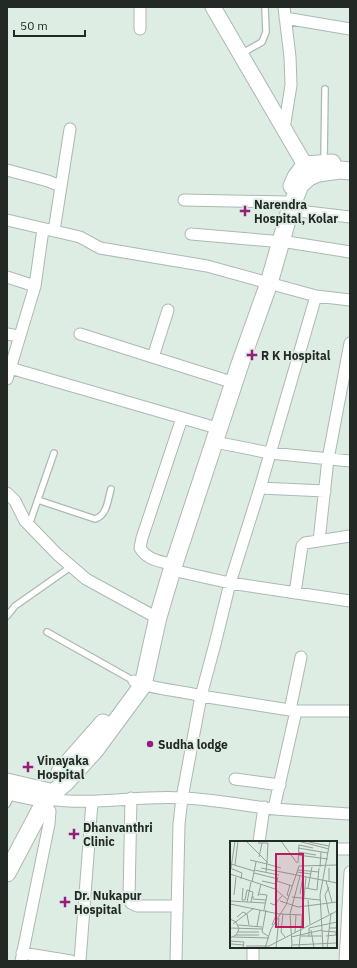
<svg xmlns="http://www.w3.org/2000/svg" width="357" height="968" font-family="'IBM Plex Sans',sans-serif">
<style>
.lines{fill:none;stroke-linecap:round;stroke-linejoin:round}
.lane-casing{stroke:#abbab1;stroke-width:8}
.street-casing{stroke:#abbab1;stroke-width:13}
.secondary-casing{stroke:#abbab1;stroke-width:17}
.primary-casing{stroke:#abbab1;stroke-width:19}
.lane{stroke:#fff;stroke-width:5.5}
.street{stroke:#fff;stroke-width:11}
.secondary{stroke:#fff;stroke-width:15}
.primary{stroke:#fff;stroke-width:17}
.poi-dot{fill:#941e7c;stroke:#deede3;stroke-width:1.5}
.labels{text-anchor:middle;dominant-baseline:central;stroke-width:4;stroke-linejoin:round;paint-order:stroke}
.poi-label{font-size:12px;font-weight:bold;fill:#232925;stroke:#deede3;text-anchor:start}
.inset-road{fill:none;stroke:#939f97;stroke-width:1}
.view{fill:#c2185b;fill-opacity:0.15;stroke:#c2185b;stroke-width:2}
.inset-edge{fill:none;stroke:#232925;stroke-width:2}
</style>
<rect width="100%" height="100%" fill="#deede3"/>
<g class="lines">
<g class="lane-casing">
<path id="lane" d="M241,54L262,42L266,32L265,7
M324,161L325,89
M38,500L95,519C107,516 108,499 111,489
M29,525L54,453
M7,616L15,606L72,566
M47,632L134,681
M7,804L12,794"/>
</g>
<g class="street-casing">
<path id="street" d="M140,7V29
M285,18L350,29
M284,129L291,85L290,57L284,7
M7,170L48,181L60,186
M184,200L286,202
M290,210L350,217
M7,220L80,237L100,248L207,266L316,296L350,300
M54,231L70,129
M191,234L272,241
M281,241L350,252
M7,277L35,286
M7,334L19,336
M80,334L225,380
M153,357L168,310
M10,368L210,426
M7,379L35,286L43,229
M215,442L270,453L350,461
M260,488L325,491
M7,493L15,501L25,521L57,554L86,579L150,614L158,617
M319,541L328,459L350,343
M166,563C155,560 146,558 140,548L142,538L182,418
M172,570L230,583L350,601
M295,593L302,546L305,543L350,536
M134,681C154,690 180,690 201,696L296,711H350
M290,710L301,657
M235,779L280,785
M131,798L129,898L131,903L137,906H177
M49,799C93,806 138,795 183,798C210,799 237,804 265,808C293,811 322,812 350,814
M274,808L296,711
M259,842L264,807
M336,849H350
M253,947V961
M22,953L71,961
M21,961L49,824L50,811L43,805
M80,961L92,802
M176,961L179,824L182,798L201,696L216,640L230,583L260,488L316,296
M345,961L350,872"/>
</g>
<g class="secondary-casing">
<path id="secondary" d="M213,7L305,165
M7,781L54,792
M7,792L36,798L49,799"/>
</g>
<g class="primary-casing">
<path id="primary" d="M292,186L296,177L305,165L332,163
M60,772L103,723
M7,873L43,805L54,792L65,783L95,750L143,685L158,617L172,570L240,364L269,283L290,210L300,185L309,177L318,173L340,170L350,171"/>
</g>
<use href="#lane" class="lane"/>
<use href="#street" class="street"/>
<use href="#secondary" class="secondary"/>
<use href="#primary" class="primary"/>
</g>
<g class="poi-dot">
<path d="M243 205h4v4h4v4h-4v4h-4v-4h-4v-4h4z"/>
<path d="M250 349h4v4h4v4h-4v4h-4v-4h-4v-4h4z"/>
<circle cx="150" cy="744" r="4"/>
<path d="M26 761h4v4h4v4h-4v4h-4v-4h-4v-4h4z"/>
<path d="M72 828h4v4h4v4h-4v4h-4v-4h-4v-4h4z"/>
<path d="M63 896h4v4h4v4h-4v4h-4v-4h-4v-4h4z"/>
</g>
<g class="labels">
<g class="poi-label">
<text x="254" y="204">Narendra<tspan x="254" dy="14">Hospital, Kolar</tspan></text>
<text x="261" y="355">R K Hospital</text>
<text x="158" y="744">Sudha lodge</text>
<text x="37" y="760">Vinayaka<tspan x="37" dy="14">Hospital</tspan></text>
<text x="83" y="827">Dhanvanthri<tspan x="83" dy="14">Clinic</tspan></text>
<text x="74" y="895">Dr. Nukapur<tspan x="74" dy="14">Hospital</tspan></text>
</g>
</g>
<g transform="translate(230 841)">
<rect width="107" height="107" fill="#deede3"/>
<path class="inset-road" d="M16,0L37,21L36,31M51,0L67,22M68,0L99,8M79,1L99,5M28,2H38L37,22M68,7L98,12M68,11L86,14M68,14L98,18M29,16L32,2M20,19L37,23M68,22L69,4L83,7M1,23L24,30M37,23L51,27M5,24L8,0M90,26L91,11M0,27L12,32L11,38M1,27L5,0M31,27L107,42M24,29L49,34M68,29L89,31M67,31L81,33M24,32L48,38M0,33L45,48L58,59M32,40L46,43M47,40L62,45M96,40L102,61M99,40V27M22,41L26,21M75,47L87,49L89,27M78,47L82,26M45,48L48,36M29,53L37,54L34,69M70,53L73,35M4,54L6,36M23,55V58L36,59M28,55L31,43M59,55L57,54L60,44M62,56L90,59M12,59H15L17,49L23,51L21,61M12,59L13,47M78,59L80,83M0,60L35,62M50,60L68,66L107,61M17,61L21,41M40,62L44,64L52,55M0,63L49,73L73,74M36,69L32,91L38,95M53,73L51,91L55,96M99,73L95,54L99,46M7,76L13,71L17,73L19,84M0,78L6,81L9,88L6,94L0,97M3,83L24,67M8,84L32,86M42,84L47,72M27,85L30,69M0,87L32,88M99,87H106L107,82M81,89L84,107M92,90L107,91M8,91H29M65,91L66,74M6,94H29M71,95H92M96,95L106,94V91M3,96L39,97M61,96L92,89M79,96V87L107,81M0,100L14,101L13,107M1,103L14,104M62,104L60,73L70,35M16,105H39L107,70M35,107L41,88L56,64L69,25L107,24M46,107L49,77M61,107L62,104L107,102M69,107L76,36M93,107L90,54L100,0M97,107L101,72"/>
<path class="view" d="M46,13H73V86H46Z"/>
<rect width="107" height="107" class="inset-edge"/>
</g>
<rect width="357" height="968" fill="none" stroke="#232925" stroke-width="16"/>
<path d="M14 30v6h71v-6" fill="none" stroke="#232925" stroke-width="2"/>
<text x="20" y="30" font-size="12" fill="#232925" stroke="#deede3" stroke-width="3" paint-order="stroke">50 m</text>
</svg>
